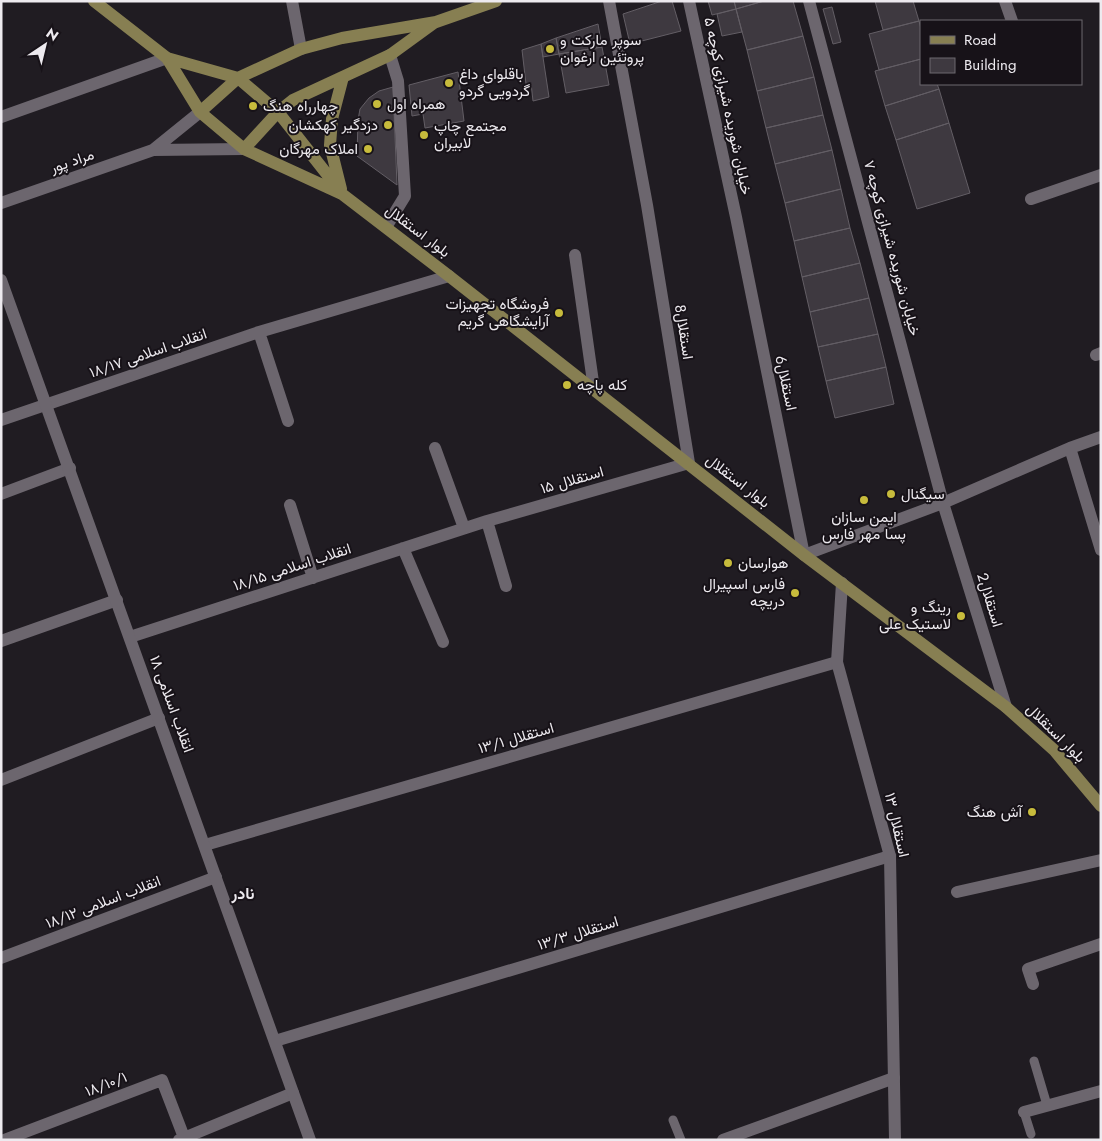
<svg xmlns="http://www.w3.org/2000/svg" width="1102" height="1141" font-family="Jost,Vazirmatn,sans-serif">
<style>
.building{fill:#3e3940;stroke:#635e65}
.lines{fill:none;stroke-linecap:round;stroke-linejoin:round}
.service{stroke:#6c666e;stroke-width:9}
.minor{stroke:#6c666e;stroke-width:12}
.tertiary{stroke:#6c666e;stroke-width:12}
.secondary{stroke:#877f52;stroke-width:12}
.poi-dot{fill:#c7bb3c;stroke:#171218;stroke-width:2}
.labels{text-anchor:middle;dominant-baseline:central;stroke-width:4;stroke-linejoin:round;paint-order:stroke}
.poi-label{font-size:15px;fill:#edeaef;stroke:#171218;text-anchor:start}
.street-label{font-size:15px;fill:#edeaef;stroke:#171218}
.neighbourhood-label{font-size:16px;font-weight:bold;fill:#edeaef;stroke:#171218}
</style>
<rect width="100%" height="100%" fill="#201c22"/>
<path class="building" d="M662,1H672L681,31L630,44L623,14Z
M708,1H734L736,9L712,15Z
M734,1H764L736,9Z
M764,1H793L803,36L747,50L736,9Z
M875,1H913L919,21L883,30Z
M832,7L841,42L833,44L823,9Z
M736,9L742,32L722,36L717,14Z
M919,21L921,29V59L879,70L869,34Z
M598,24L602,47L559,54L556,38Z
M803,36L814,77L757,91L747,50Z
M556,38L559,54L543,57L541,44Z
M541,44L549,97L533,101L531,83L526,84L522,50Z
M602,47L609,85L566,93L559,54Z
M921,59V84H937L939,89L885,106L875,71Z
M458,72L464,121L425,128L423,114L412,116L409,85Z
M814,77L823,115L766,128L757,91Z
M393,87L397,185L357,156L358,120L360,109L369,98L379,91Z
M939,89L949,123L896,140L885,106Z
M823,115L832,150L775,164L766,128Z
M949,123L970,193L917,209L896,140Z
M832,150L841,189L785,203L775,164Z
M841,189L850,228L794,241L785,203Z
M850,228L860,263L802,277L794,241Z
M860,263L869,298L810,312L802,277Z
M869,298L878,334L818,347L810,312Z
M878,334L886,367L826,381L818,347Z
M886,367L894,404L835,418L826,381Z"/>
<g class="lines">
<path class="service" d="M1034,1061L1047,1105
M1024,1112L1031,1134
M673,1120L681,1140"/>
<path class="minor" d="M292,1L301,49
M689,1L736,217L804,555L943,503L1070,448L1101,437
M809,1L943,503L1006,707
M1005,1L1012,21
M1,117L167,58
M1031,199L1101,175
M386,227L405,196L398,81L390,55
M575,255L594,389
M259,332L288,421
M1096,355L1101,353
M1,420L259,332L449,276
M435,448L464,528
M1070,448L1101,550
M1,494L70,468
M290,505L313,578
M487,521L506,586
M403,548L443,642
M130,637L487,521L689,463L647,205L609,1
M1,641L117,600
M1,780L159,718
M205,845L837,662
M957,892L1101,860
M1,958L216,877
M1033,984L1028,969L1101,944
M275,1041L890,856
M1024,1112L1101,1091
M4,1140L162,1080L185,1140
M179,1140L293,1093
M723,1140L894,1078"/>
<path class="tertiary" d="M153,150L200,112
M1,203L153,150L244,149
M1,280L310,1140
M842,583L837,662L890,856L895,1140"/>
<path class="secondary" d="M94,1L167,58L200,112L244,149L342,194L449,276L804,555L1006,707L1054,750L1101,806
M167,58L238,78L278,112L341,192
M200,112L238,78L301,49L342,38L436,22L496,1
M244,149L278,112L293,100L390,55L434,23
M341,189L330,145L332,119L343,77"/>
</g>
<g class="poi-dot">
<circle cx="550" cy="49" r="5"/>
<circle cx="449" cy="83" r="5"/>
<circle cx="377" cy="104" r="5"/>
<circle cx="253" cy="106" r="5"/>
<circle cx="388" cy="125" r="5"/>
<circle cx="424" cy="135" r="5"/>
<circle cx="368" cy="149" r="5"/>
<circle cx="559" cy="313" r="5"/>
<circle cx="567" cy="385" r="5"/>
<circle cx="891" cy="494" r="5"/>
<circle cx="864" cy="500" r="5"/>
<circle cx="728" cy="563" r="5"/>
<circle cx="795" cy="593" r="5"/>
<circle cx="961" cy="616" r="5"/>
<circle cx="1032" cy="812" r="5"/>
</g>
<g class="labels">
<g class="poi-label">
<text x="560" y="40">سوپر مارکت و<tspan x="560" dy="17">پروتئین ارغوان</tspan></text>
<text x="459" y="74">باقلوای داغ<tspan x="459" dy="17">گردویی گردو</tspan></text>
<text x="387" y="104">همراه اول</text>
<text x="263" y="106">چهارراه هنگ</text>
<text x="378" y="125" text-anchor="end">دزدگیر کهکشان</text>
<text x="434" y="126">مجتمع چاپ<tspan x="434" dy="17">لابيران</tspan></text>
<text x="358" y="149" text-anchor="end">املاک مهرگان</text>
<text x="549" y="304" text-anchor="end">فروشگاه تجهیزات<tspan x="549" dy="17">آرایشگاهی گریم</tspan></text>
<text x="577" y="385">کله پاچه</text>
<text x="901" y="494">سیگنال</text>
<text x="864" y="517" text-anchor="middle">ایمن سازان<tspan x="864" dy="17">پسا مهر فارس</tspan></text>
<text x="738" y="563">هوارسان</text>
<text x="785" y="584" text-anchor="end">فارس اسپیرال<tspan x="785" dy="17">دریچه</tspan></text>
<text x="951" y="607" text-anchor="end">رینگ و<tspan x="951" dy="17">لاستیک علی</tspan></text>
<text x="1022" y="812" text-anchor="end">آش هنگ</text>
</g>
<g class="street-label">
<text transform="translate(728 106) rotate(78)">خیابان شوریده شیرازی کوچه ۵</text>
<text transform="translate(72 161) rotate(-19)">مراد پور</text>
<text transform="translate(418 231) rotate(37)">بلوار استقلال</text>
<text transform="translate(892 248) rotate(75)">خیابان شوریده شیرازی کوچه ۷</text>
<text transform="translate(684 332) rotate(81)">استقلال8</text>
<text transform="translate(148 353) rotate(-19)">۱۸/۱۷ انقلاب اسلامی</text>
<text transform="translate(786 383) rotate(78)">استقلال6</text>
<text transform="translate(572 480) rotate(-16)">۱۵ استقلال</text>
<text transform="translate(738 481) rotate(38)">بلوار استقلال</text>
<text transform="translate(292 567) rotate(-18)">۱۸/۱۵ انقلاب اسلامی</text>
<text transform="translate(990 600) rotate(73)">2استقلال</text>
<text transform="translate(172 704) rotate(70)">۱۸ انقلاب اسلامی</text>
<text transform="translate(1056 733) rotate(45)">بلوار استقلال</text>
<text transform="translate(516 738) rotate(-16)">۱۳/۱ استقلال</text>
<text transform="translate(897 825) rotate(77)">۱۳ استقلال</text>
<text transform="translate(103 902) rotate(-21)">۱۸/۱۲ انقلاب اسلامی</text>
<text transform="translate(578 933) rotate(-17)">۱۳/۳ استقلال</text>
<text transform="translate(106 1084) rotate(-21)">۱۸/۱۰/۱</text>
</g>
<g class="neighbourhood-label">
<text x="243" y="893">نادر</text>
</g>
</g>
<rect width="1102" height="1141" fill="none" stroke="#edeaef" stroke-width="5"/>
<rect x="920" y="20" width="162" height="65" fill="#171218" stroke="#6d686e"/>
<rect x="930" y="36" width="25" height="8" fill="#877f52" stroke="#6d686e"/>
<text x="964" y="45" font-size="15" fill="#edeaef">Road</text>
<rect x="930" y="58" width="25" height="15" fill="#3e3940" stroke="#6d686e"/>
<text x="964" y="70" font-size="15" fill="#edeaef">Building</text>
<g transform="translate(45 45) rotate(35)" stroke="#171218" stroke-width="4" paint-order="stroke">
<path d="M0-4L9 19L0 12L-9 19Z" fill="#edeaef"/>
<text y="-8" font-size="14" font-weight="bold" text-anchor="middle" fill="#edeaef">N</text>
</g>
</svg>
